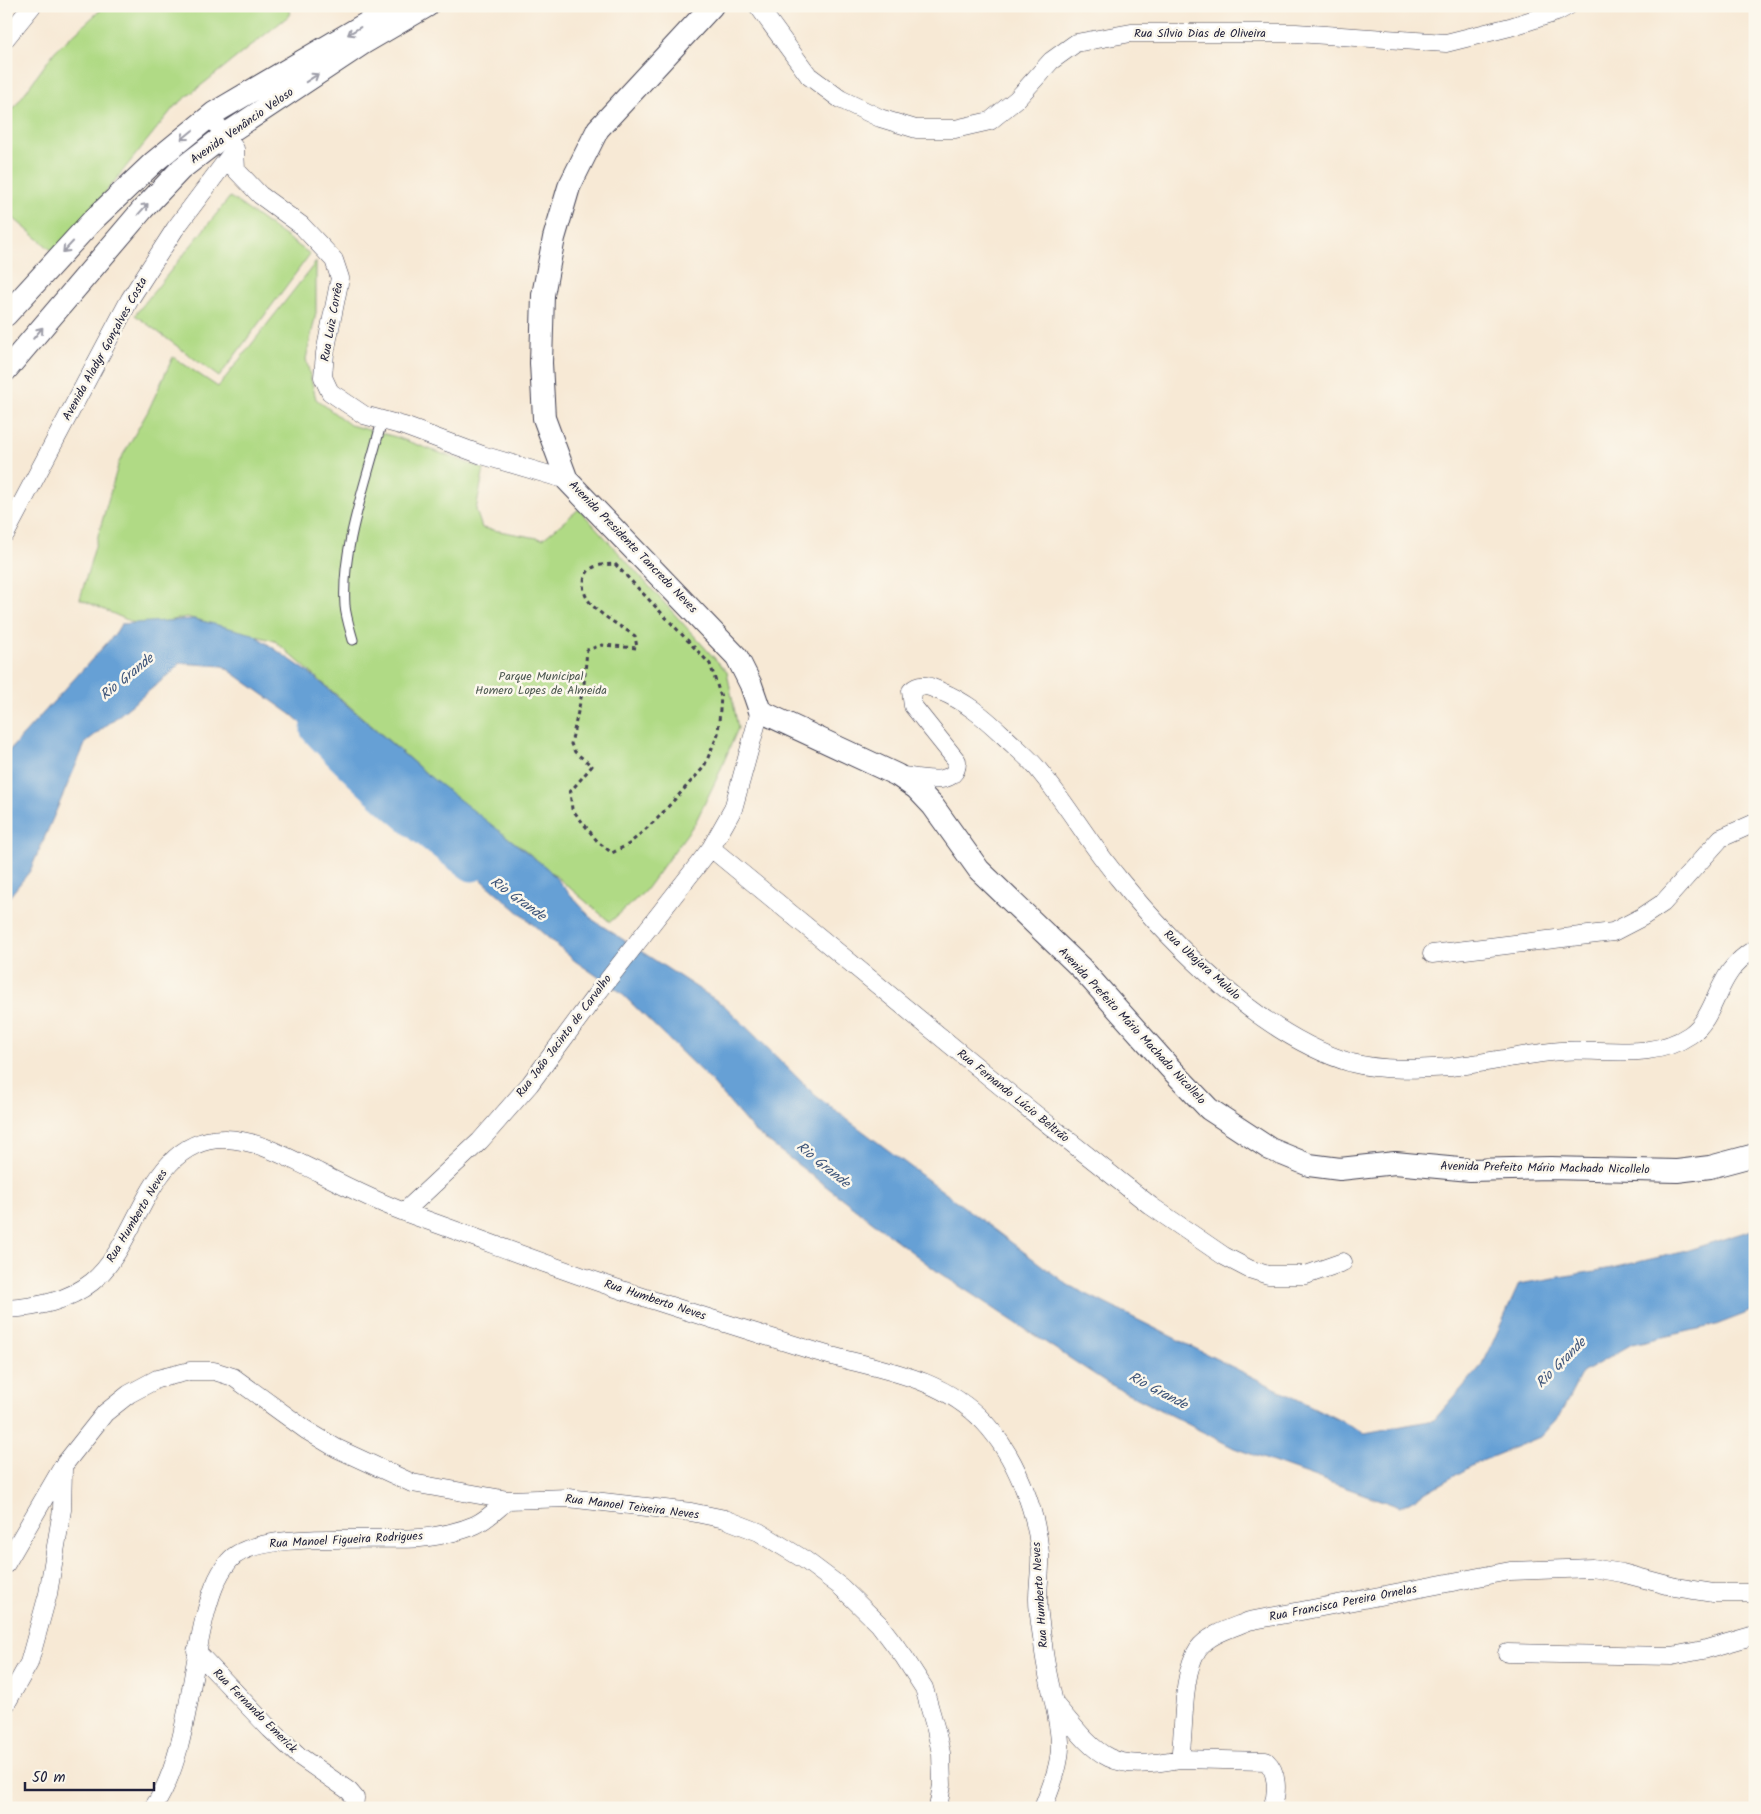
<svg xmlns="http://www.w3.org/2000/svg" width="1761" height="1814" font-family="Kalam,sans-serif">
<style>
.green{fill:#b0da85;stroke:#697e60}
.water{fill:#66a0d5;stroke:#446188}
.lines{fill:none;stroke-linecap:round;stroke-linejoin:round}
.river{stroke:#66a0d5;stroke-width:31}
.service-casing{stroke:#424052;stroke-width:11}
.minor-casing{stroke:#424052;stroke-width:19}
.tertiary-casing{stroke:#424052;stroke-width:24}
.path{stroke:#424052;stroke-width:3;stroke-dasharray:4 4;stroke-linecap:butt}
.service{stroke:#fff;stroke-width:9}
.minor{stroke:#fff;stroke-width:18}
.tertiary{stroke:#fff;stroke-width:22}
.oneway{stroke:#9c9ca7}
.labels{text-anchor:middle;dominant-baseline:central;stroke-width:5;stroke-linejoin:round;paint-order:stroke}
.street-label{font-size:12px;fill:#22223b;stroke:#fbf7ec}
.park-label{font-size:12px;fill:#4d5951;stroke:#fbf7ec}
.water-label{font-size:14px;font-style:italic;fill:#3d5479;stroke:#fbf7ec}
</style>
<rect width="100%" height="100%" fill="#fbf7ec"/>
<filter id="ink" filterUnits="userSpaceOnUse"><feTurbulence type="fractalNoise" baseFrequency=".02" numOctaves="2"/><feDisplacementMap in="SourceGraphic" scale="10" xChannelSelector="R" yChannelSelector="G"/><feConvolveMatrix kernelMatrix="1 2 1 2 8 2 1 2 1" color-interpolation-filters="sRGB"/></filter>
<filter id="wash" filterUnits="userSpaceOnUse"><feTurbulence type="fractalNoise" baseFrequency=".0096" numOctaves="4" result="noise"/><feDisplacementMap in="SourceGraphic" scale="20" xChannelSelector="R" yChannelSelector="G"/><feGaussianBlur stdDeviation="1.12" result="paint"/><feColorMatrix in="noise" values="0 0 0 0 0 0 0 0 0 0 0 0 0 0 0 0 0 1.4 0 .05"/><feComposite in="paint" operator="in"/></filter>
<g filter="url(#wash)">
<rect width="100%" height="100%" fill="#f7e9d5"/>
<path class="green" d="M105,6H287L291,14L174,107L56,254L6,212V119L55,51Z
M230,197L310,254L219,377L135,315Z
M316,262V313L306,359L316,399L350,425L396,437L484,469L476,510L482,528L543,539L579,509L727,672L738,728L717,778L695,823L644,892L610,922L525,850L460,803L275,641L187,617L141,626L80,599L119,462L148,411L173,357L218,387Z"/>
<path class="water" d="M194,619L253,634L311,674L429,776L547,868L593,920L725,1006L816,1096L1068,1285L1365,1433L1434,1420L1483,1364L1519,1284L1607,1269L1682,1252L1755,1229V1310L1716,1325L1632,1344L1582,1373L1560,1415L1540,1437L1477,1463L1400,1507L1234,1448L1106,1382L938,1272L754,1131L709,1079L619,991L575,961L292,715L223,666L180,663L171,673L86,742L30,871L6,901V754L115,634L121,624Z"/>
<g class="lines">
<path class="river" d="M316,730C363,780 415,826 472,866"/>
</g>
</g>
<g filter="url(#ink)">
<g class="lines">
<g class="service-casing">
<path id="service" d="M353,640C350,629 346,617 345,606C341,545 368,479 382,420"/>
</g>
<g class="minor-casing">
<path id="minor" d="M758,6L809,76L840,99L880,118L916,129H955L990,121L1017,99L1051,61L1076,43L1131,33H1296L1446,43L1510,27L1557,12L1568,6
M6,38L32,6
M217,125L235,149L236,170L260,195L301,225L334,260L340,278L325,353L323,377L330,392L364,415L404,426L482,455L567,480
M6,533L130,299L175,229L235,149
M897,775C916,777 958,790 957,761L913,706L911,691C920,682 929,686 940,691C965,701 984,717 1004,736C1016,748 1031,759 1041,773C1069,807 1091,846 1119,879C1150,917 1184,953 1221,985C1258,1017 1305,1049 1352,1063C1382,1071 1420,1069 1451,1067C1488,1063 1524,1054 1561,1051C1603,1048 1652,1061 1690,1035C1719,1015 1714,972 1755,949
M711,848L1015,1098L1151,1206L1224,1256L1249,1269L1268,1275H1306L1343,1262
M1432,954L1613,932L1642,917L1663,903L1721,838L1755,823
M404,1212L480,1141L530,1084L596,995L711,848L733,809L760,711
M6,1309C37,1307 67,1302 92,1282C141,1243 147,1138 225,1139C259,1140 288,1158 318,1172C349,1188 381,1204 415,1216C489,1242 562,1271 637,1295C695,1314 753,1332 811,1350C871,1369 938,1373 984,1422C1015,1455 1036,1509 1040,1553C1041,1568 1038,1584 1038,1599C1038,1614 1041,1629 1043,1644C1046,1677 1058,1709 1060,1742C1061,1764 1051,1787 1043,1808
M6,1564L63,1466L105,1413L129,1394L157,1379L190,1371H214L233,1377L306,1430L336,1448L412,1483L508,1500L568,1498L691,1512L725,1519L759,1532L805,1560L841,1587L879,1624L904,1657L924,1688L936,1730L941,1753L942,1785L938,1808
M196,1651L270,1729L299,1756L349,1791L355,1798L354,1808
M1507,1653L1672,1656L1703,1650L1755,1635
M1054,1703C1098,1756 1107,1773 1180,1759C1185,1729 1181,1674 1198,1649C1209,1634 1232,1628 1249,1621L1510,1571L1592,1568L1622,1573L1675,1587L1713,1593H1755
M6,1704L29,1663L48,1594L62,1510L63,1469
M1180,1759L1266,1761C1278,1772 1278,1793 1272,1808
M153,1808C187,1759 190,1675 205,1616C210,1597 216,1576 229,1561C254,1529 379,1542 420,1538C438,1536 459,1532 475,1525C488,1519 497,1509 508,1500"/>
</g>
<g class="tertiary-casing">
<path id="tertiary" d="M712,6L598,129L569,187L554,238L543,295L541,363L544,418L567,480L737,657L751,685L760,711L897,775L916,788L933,806L979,870L1081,968L1170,1068L1209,1109L1270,1149L1309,1165L1340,1169L1395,1163L1470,1170L1550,1168L1677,1171L1710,1167L1755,1155
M6,315L92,221L154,162L214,113L396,6
M6,370L143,209L181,169L225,135L362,44L427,6"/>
</g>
<path class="path" d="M615,564L710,664L721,697L718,734L704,767L657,819L629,844L612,853L598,842L572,809L570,792L592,766L575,752L571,744L584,684L587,650L602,645L637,648L635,636C619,624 578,606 584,581C587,564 601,565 615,564Z"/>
<use href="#service" class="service"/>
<use href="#minor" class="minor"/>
<use href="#tertiary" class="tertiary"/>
</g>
<defs><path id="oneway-shaft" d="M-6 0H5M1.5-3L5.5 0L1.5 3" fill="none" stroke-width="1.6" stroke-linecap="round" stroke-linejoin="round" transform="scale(1.25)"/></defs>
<g class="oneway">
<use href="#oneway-shaft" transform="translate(354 31) rotate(149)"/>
<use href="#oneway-shaft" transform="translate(312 78) rotate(-33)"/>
<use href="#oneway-shaft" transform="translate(187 135) rotate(141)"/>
<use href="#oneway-shaft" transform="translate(143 209) rotate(-48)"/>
<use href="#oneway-shaft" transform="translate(68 247) rotate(133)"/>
<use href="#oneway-shaft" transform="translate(38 333) rotate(-50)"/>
</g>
</g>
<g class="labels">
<g class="street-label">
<text x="1200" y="33">Rua Sílvio Dias de Oliveira</text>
<text transform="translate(242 126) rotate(-35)">Avenida Venâncio Veloso</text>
<text transform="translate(332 322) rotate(-80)">Rua Luiz Corrêa</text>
<text transform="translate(105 349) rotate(-61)">Avenida Aladyr Gonçalves Costa</text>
<text transform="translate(633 547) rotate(46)">Avenida Presidente Tancredo Neves</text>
<text transform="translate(1202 965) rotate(42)">Rua Ubajara Mululo</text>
<text transform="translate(1132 1026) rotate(47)">Avenida Prefeito Mário Machado Nicollelo</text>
<text transform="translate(564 1036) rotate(-53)">Rua João Jacinto de Carvalho</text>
<text transform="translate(1013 1096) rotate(39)">Rua Fernando Lúcio Beltrão</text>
<text transform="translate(1545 1168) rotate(1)">Avenida Prefeito Mário Machado Nicollelo</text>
<text transform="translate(137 1216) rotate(-59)">Rua Humberto Neves</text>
<text transform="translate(655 1300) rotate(18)">Rua Humberto Neves</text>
<text transform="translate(632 1507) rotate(7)">Rua Manoel Teixeira Neves</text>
<text transform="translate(346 1540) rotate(-3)">Rua Manoel Figueira Rodrigues</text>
<text transform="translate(1040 1595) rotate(-94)">Rua Humberto Neves</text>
<text transform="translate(1343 1603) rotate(-11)">Rua Francisca Pereira Ornelas</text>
<text transform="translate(255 1711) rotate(45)">Rua Fernando Emerick</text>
</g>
<g class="park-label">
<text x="541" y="676">Parque Municipal<tspan x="541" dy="14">Homero Lopes de Almeida</tspan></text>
</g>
<g class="water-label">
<text transform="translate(127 677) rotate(-39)">Rio Grande</text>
<text transform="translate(518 899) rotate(36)">Rio Grande</text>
<text transform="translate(823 1165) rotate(39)">Rio Grande</text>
<text transform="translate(1561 1363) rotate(-45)">Rio Grande</text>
<text transform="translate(1158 1391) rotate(28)">Rio Grande</text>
</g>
</g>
<rect width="1761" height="1814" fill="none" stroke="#fbf7ec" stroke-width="25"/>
<path d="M25 1782v8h129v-8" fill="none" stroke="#22223b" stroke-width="2.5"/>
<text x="32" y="1782" font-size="15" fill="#22223b" stroke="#fbf7ec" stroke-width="4" paint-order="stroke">50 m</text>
</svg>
